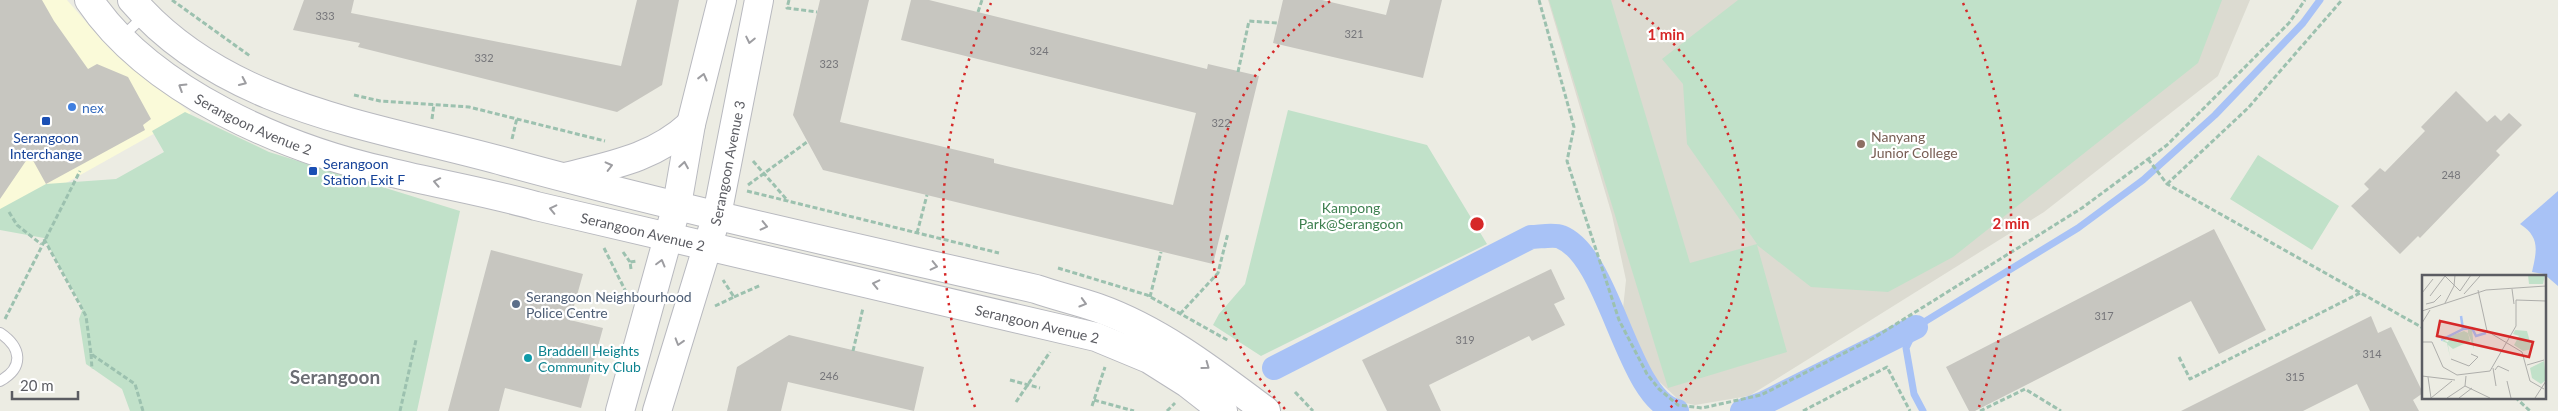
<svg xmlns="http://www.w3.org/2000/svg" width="2558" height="411" font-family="Lato,sans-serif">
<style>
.commercial{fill:#fafad9}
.education{fill:#dcdbd1}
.green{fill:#c1e1c9}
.water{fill:#a8c2f6}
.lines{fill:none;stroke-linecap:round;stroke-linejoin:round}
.stream{stroke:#a8c2f6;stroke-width:7}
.canal{stroke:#a8c2f6;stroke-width:24}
.building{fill:#c7c6c0}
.lane-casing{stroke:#b8b8be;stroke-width:12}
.secondary-casing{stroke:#b8b9bf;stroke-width:30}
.path{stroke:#9cc1af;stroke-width:3;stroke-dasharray:5 2.5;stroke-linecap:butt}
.lane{stroke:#fff;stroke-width:10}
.secondary{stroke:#fff;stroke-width:28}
.oneway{stroke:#9d9da1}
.ring{fill:none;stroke:#d62828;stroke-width:2.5;stroke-dasharray:2.5 5}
.shop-dot{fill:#3f7fe0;stroke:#fff;stroke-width:2}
.transit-dot{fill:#1a4fb4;stroke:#fff;stroke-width:2}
.education-dot{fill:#8d6e63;stroke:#fff;stroke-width:2}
.service-dot{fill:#5c6f8a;stroke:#fff;stroke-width:2}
.culture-dot{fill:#0f9aa8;stroke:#fff;stroke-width:2}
.labels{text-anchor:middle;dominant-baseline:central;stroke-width:4.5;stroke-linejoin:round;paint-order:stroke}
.number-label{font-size:11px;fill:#76767a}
.shop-label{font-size:14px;fill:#366cbe;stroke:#fff;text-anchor:start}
.street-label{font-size:14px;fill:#5b5c62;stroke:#fff}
.education-label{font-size:14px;fill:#785e54;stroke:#fff;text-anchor:start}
.transit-label{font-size:14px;fill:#164399;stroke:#fff}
.park-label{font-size:14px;fill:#3d7f4f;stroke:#fff}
.service-label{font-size:14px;fill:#4e5e75;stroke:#fff;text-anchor:start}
.culture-label{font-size:14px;fill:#0d838f;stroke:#fff;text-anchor:start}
.district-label{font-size:19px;font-weight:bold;fill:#6c6e74;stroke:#fff}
.inset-river{fill:none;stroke:#a8c2f6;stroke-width:2.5}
.inset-road{fill:none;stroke:#aeaeab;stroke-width:1}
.view{fill:#d62828;fill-opacity:0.15;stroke:#d62828;stroke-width:2.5}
.inset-edge{fill:none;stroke:#5b5c62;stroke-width:2.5}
.centre{fill:#d62828;stroke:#fff;stroke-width:2.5}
.ring-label{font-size:15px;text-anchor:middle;font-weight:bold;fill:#d62828;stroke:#fff;stroke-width:4.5;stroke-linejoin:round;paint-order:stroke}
</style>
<rect width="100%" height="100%" fill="#ecece3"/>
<path class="commercial" d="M0,0H67L109,48L191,113L0,220Z"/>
<path class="education" d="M1548,0H2250L2218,76L2044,212L1749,396L1695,405L1681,402L1648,371L1622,318L1626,280L1612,215Z"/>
<path class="green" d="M1549,0H1611L1690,263L1757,244L1687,144L1683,84L1662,59L1738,0H2222L2198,63L1953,257L1888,292L1811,287L1757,245L1787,352L1668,388Z
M1288,110L1427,145L1487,244L1261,356L1213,325L1219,314L1245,284Z
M185,112L269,152L460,211L417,411H130L122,389L86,364L79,319L83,308L44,238L0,230V209L46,184L116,179L164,152L152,131Z
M2258,155L2339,206L2312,250L2230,199Z"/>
<path class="water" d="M2558,191V286L2544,274L2532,272C2537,250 2540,237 2520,224Z"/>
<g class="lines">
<path class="stream" d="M1923,411L1914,394L1906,348L1916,327L2078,228L2143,180L2215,115L2303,23L2320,0"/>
<path class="canal" d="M1274,368L1531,237C1539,237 1554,234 1561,237C1611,257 1627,400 1677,411
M1742,411L1764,403L1916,327"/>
</g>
<path class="building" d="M0,0H42L54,21L88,69L97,64L128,77L151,119L143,125L145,130L46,184L30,155L0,199Z
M304,0H354L351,13L621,66L637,0H679L662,85L617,112L358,47L360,43L293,30Z
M820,0H869L840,122L994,159V163L1173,205L1196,113L901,40L911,0H929L1207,69L1208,64L1259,76L1213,264L823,170L793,115Z
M1283,0H1322L1386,15L1390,0H1442L1423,78L1273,43Z
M2456,91L2487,122L2495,115L2501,121L2509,113L2522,125L2496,151L2500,155L2420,238L2418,236L2400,254L2351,206L2369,189L2364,184L2380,168L2385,172L2425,131L2421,127Z
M2214,229L2266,330L2219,354L2191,301L1975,411H1969L1946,367Z
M491,250L583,274L570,320L603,328L581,408L505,388L499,411H448Z
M1551,269L1565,299L1554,304L1565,325L1532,341L1529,336L1429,385L1441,411H1387L1362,360Z
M2371,316L2378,333L2391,327L2423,393L2413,400L2419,411H2370L2357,384L2303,411H2181Z
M789,335L924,367L914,411L788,382L781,411H727L737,367Z"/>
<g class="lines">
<g class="lane-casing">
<path id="lane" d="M122,37L145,15
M0,333C21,347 25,367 0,381"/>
</g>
<g class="secondary-casing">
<g id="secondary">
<path id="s1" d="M89,0C150,91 285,149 389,172C438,184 487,192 536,206L1096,337L1149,359L1187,383L1223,411"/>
<path d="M132,0C225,109 377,126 506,162C681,210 859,248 1036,289C1056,296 1078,301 1098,308C1160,330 1214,372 1266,411"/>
<path d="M565,177C613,165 654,158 691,124"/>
<path d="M620,411L677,205L691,124L722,0"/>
<path id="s2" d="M657,411L717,215L759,0"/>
</g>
</g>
<path class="path" d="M172,0L250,56
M789,0L787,8L817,12
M1539,0L1574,127L1567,161L1619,320L1647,374L1659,389L1678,405L1702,408L1761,395L1872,339L2082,208L2167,145L2289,23L2305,0
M978,12L982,0
M1238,72L1249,21L1277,23
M354,95L380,101L469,107L605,141
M432,119L434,104
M512,139L517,118
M2148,159L2167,184L2423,328
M753,161L788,201
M2167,184L2248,108L2342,0
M748,185L807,142
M747,191L999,253
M9,212L17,225L41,244
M917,233L927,195
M44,239L86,316L91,354L135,384L143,411
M604,248L626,292
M623,252L630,262
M1058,268L1147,295L1229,341
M631,269L630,262L637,261
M734,297L761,285
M1150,297L1161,252
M715,306L734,297L723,280
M1180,314L1218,273L1228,233
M5,319L80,171
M853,351L863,308
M91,354L92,369
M2179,357L2190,379L2360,293
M1010,380L1040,388
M1295,392L1313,411
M2515,397L2530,411
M1094,400L1134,411
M1016,402L1050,352
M1092,406L1105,367
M400,411L416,340
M1167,411L1175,403
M1803,411L1887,367L1910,411
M1980,411L2025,389L2061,411"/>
<use href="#lane" class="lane"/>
<use href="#secondary" class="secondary"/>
</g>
<defs><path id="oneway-chevron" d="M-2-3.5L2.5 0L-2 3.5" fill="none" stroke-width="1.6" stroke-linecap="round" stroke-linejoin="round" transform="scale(1.25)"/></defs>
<g class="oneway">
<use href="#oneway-chevron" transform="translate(750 40) rotate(102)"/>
<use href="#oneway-chevron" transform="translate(703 77) rotate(-76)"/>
<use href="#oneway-chevron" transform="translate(243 82) rotate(25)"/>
<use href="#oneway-chevron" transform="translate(182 87) rotate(-148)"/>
<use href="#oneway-chevron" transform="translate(684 165) rotate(-81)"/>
<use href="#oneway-chevron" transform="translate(609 166) rotate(-14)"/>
<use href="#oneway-chevron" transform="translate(437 182) rotate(-169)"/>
<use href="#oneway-chevron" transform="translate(553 209) rotate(-167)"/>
<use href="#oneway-chevron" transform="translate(764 226) rotate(13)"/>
<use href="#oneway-chevron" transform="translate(661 263) rotate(-75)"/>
<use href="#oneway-chevron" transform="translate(934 266) rotate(13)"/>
<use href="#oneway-chevron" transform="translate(876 284) rotate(-167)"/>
<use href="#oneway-chevron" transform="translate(1083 303) rotate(16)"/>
<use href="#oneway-chevron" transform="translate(679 342) rotate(107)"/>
<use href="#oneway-chevron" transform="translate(1206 366) rotate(36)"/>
</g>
<g class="ring">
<path d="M1285 409A267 267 0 0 1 1332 0M1622 0A267 267 0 0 1 1669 409"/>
<path d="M975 407A534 534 0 0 1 991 3M1963 3A534 534 0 0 1 1979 407"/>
</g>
<circle class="shop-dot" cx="72" cy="107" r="5"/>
<g class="transit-dot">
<rect x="41" y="116" width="10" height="10" rx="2.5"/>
<rect x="308" y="166" width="10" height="10" rx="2.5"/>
</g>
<circle class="education-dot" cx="1861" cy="144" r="5"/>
<circle class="service-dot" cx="516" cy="304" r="5"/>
<circle class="culture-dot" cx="528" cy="358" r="5"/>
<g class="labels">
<g class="number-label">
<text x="325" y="15">333</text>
<text x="1354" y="33">321</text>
<text x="1039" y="50">324</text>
<text x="484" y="57">332</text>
<text x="829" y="63">323</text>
<text x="1221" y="122">322</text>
<text x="2451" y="174">248</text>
<text x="2104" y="315">317</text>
<text x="1465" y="339">319</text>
<text x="2372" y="353">314</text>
<text x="829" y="375">246</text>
<text x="2295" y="376">315</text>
</g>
<g class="shop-label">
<text x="82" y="107">nex</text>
</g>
<g class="street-label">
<text stroke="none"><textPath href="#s1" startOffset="209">Serangoon Avenue 2</textPath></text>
<text stroke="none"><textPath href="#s2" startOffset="258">Serangoon Avenue 3</textPath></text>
<text stroke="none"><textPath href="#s1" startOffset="614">Serangoon Avenue 2</textPath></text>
<text stroke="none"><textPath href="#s1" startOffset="1019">Serangoon Avenue 2</textPath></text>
</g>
<g class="education-label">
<text x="1871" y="136">Nanyang<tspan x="1871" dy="16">Junior College</tspan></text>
</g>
<g class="transit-label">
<text x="46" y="137">Serangoon<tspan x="46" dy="16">Interchange</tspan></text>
<text x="323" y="163" text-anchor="start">Serangoon<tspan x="323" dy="16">Station Exit F</tspan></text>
</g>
<g class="park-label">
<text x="1351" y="207">Kampong<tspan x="1351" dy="16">Park@Serangoon</tspan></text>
</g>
<g class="service-label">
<text x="526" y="296">Serangoon Neighbourhood<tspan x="526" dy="16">Police Centre</tspan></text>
</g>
<g class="culture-label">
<text x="538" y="350">Braddell Heights<tspan x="538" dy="16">Community Club</tspan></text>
</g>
<g class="district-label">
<text x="335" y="376">Serangoon</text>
</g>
</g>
<g transform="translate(2422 275)">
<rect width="124" height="124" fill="#ecece3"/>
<path d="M106,0H123L121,9H107ZM46,54H50L52,74L46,58L48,66L31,74L26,70L28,82L25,68L20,66L25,63L23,66L26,67L28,61L42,56L46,58ZM93,55L105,56L110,74L101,76L92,70L97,61L91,59ZM122,86L124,105L119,109L110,103L108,93Z" fill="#c1e1c9"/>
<path class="inset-river" d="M41,54L50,53L54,61L64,58M19,65L41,54L39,41"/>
<path class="inset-road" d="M22,0L38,16L49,0M90,14L92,29M56,15L65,56L100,77L108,106L122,114M0,18L11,4M42,19L58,1M8,21L23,1M94,25L124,26M23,28L32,11L33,0M4,29L12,27L19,20M0,36L64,15L124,11M124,41V71M0,48L8,35M0,67H10L21,92L35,100L68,96L94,51V25M29,84L47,91L56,82L49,79M105,90L122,85M71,93L74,111M73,95L76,91L87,96M0,101L33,105M6,102L9,123M85,106L89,123M43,111L68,123M9,123L30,106M25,123L43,111L44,101M37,123L50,113M113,123L124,106"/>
<path class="view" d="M18,46L111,67L107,82L15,61Z"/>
<rect width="124" height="124" class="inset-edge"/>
</g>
<circle cx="1477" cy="224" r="8" class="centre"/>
<g class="ring-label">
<text x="1666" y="40">1 min</text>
<text x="2011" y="229">2 min</text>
</g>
<path d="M12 391v8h66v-8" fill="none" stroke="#5b5c62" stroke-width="2.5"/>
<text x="20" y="391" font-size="15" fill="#5b5c62" stroke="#ffffff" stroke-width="4" paint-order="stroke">20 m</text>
</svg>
